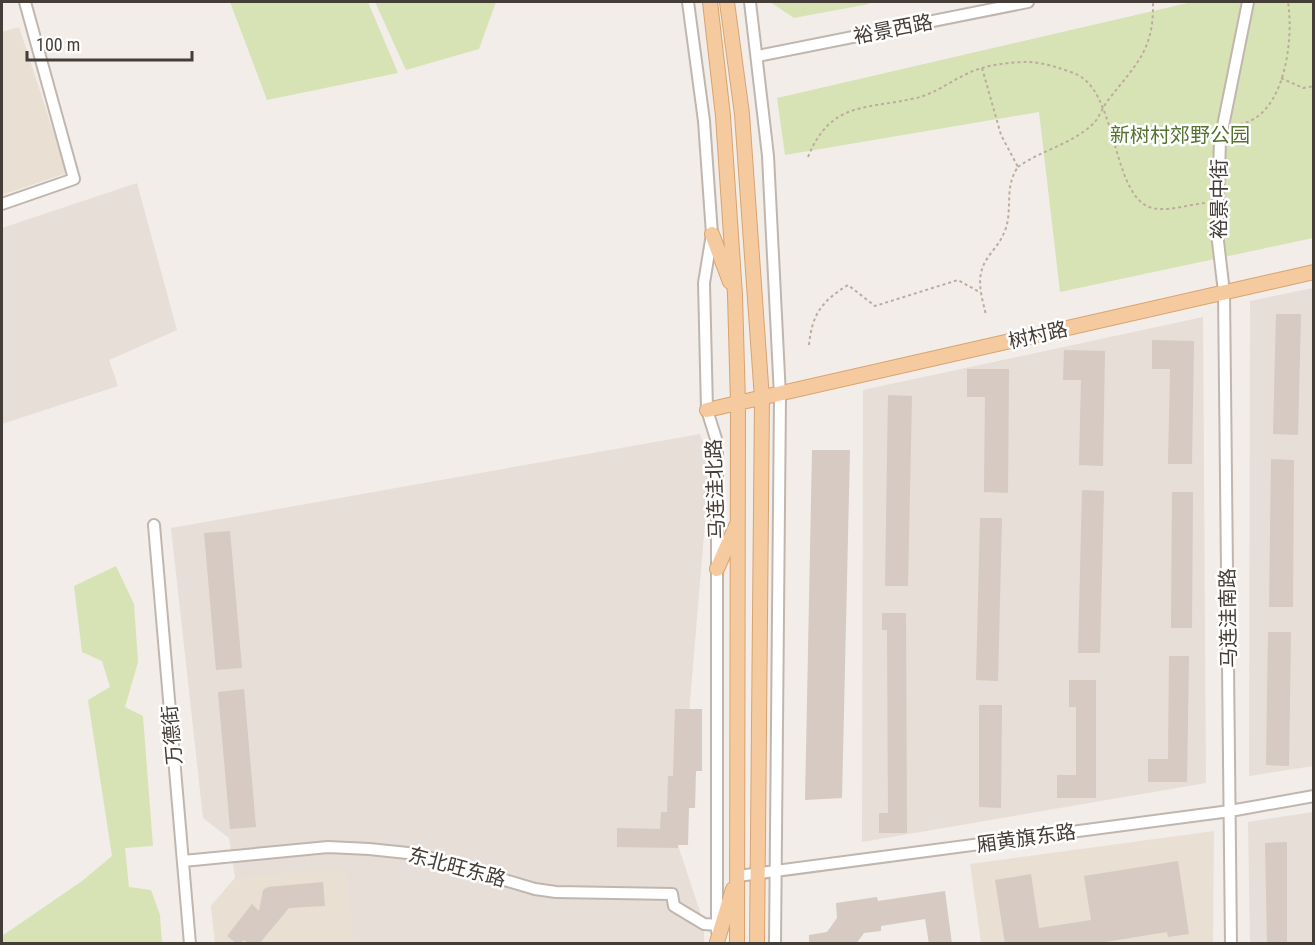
<svg xmlns="http://www.w3.org/2000/svg" width="1315" height="945" font-family="'Roboto Condensed','Noto Sans SC',sans-serif">
<style>
.residential{fill:#e6ded7}
.education{fill:#eadfd3}
.green{fill:#d8e3b5}
.building{fill:#d6cac2}
.lines{fill:none;stroke-linecap:round;stroke-linejoin:round}
.minor-casing{stroke:#c0b6ae;stroke-width:14}
.major-casing{stroke:#d8a370;stroke-width:16}
.path{stroke:#bdac9e;stroke-width:2;stroke-dasharray:3 3;stroke-linecap:butt}
.minor{stroke:#fff;stroke-width:10}
.major{stroke:#f5ca9f;stroke-width:14}
.labels{text-anchor:middle;dominant-baseline:central;stroke-width:5;stroke-linejoin:round;paint-order:stroke}
.street-label{font-size:20px;fill:#453d37;stroke:#fff}
.park-label{font-size:20px;fill:#577230;stroke:#fff}
</style>
<rect width="100%" height="100%" fill="#f2ede8"/>
<path class="residential" d="M137,183L177,330L109,360L118,386L2,424V228Z
M1313,288V766L1249,776L1250,301Z
M1203,317L1206,783L862,842L863,390Z
M700,434L710,463L678,845L704,924V943H215L211,906L235,878L229,838L203,818L171,528Z
M1313,812V943H1250L1248,822Z"/>
<path class="education" d="M19,27L67,173L2,195V32Z
M1214,831L1213,943H981L970,864Z
M321,870L346,871L354,943H215L211,906L235,878Z"/>
<path class="green" d="M230,2H368L398,73L267,100Z
M375,2H496L479,49L406,70Z
M770,2H869V4L794,18Z
M1192,2H1313V238L1060,292L1039,112L785,155L777,98Z
M116,566L134,604L138,662L125,707L143,716L153,846L125,848L129,887L151,890L160,915L162,943H2V936L82,881L112,856L88,700L110,687L102,661L82,652L74,586Z"/>
<path class="building" d="M1276,314H1301L1298,435L1273,434Z
M1152,340L1194,341L1192,464H1168L1170,369H1152Z
M1064,350L1105,351L1103,466L1079,465L1081,380H1063Z
M967,369H1009L1008,493L984,492L985,397H967Z
M888,395L912,396L908,586H885Z
M812,450H850L842,798L805,800Z
M1271,459L1294,460L1293,607H1269Z
M1082,490L1104,491L1100,653H1078Z
M1172,492H1193L1192,628H1171Z
M980,518H1002L998,681L976,680Z
M230,531L242,668L216,670L204,533Z
M882,613H906L907,833H879V813H888L887,630H882Z
M1268,632H1291L1289,766L1266,765Z
M1169,656H1189L1187,782H1148V759H1168Z
M1069,680H1096V798H1057V775H1076V707H1069Z
M244,689L256,827L230,829L218,692Z
M979,705H1002L1001,808L979,807Z
M675,709H702V771H696L695,808H689L688,845H678V848L617,847V828L660,829L661,812H667L668,776H673Z
M1287,842V944H1267L1265,843Z
M1178,861L1189,934L1168,937L1167,932L1093,944H1005L995,880L1031,874L1039,928L1091,920L1084,876Z
M323,882L325,906L289,908L259,944H248L244,940L240,943H236L227,936L252,904L259,911L263,890L268,887Z
M945,891L952,944H929L925,919L881,926V931L864,933L856,944H809V935L827,932L837,918L836,903L877,897L878,901Z"/>
<g class="lines">
<g class="minor-casing">
<path id="minor" d="M688,2L704,121L712,234L704,283L707,410L717,442V931
M750,2L768,156L780,396L775,944
M758,56L1028,2
M2,204L74,179L25,2
M154,525L190,944
M183,861L328,847L369,849L417,854L535,889L556,892L672,894L674,906L704,924L717,925
M738,876L1230,811L1314,796
M1231,944L1224,292L1217,233L1220,141L1248,2"/>
</g>
<g class="major-casing">
<path id="major" d="M710,2L723,116L735,295L738,404L737,944
M727,2L742,114L762,399L757,944
M712,234L730,282
M707,410L1314,272
M717,569L736,526
M717,942L733,889"/>
</g>
<path class="path" d="M982,68L1001,135L1018,167C1003,188 1014,211 1004,233C998,248 984,257 981,273C978,286 983,302 986,315
M1281,78L1303,88L1314,86
M1234,125C1285,122 1294,40 1288,2
M808,157C831,101 864,110 916,98C939,93 959,74 982,68C995,64 1014,62 1027,62C1038,62 1049,65 1059,68C1067,71 1077,73 1084,79C1117,105 1114,198 1152,208C1169,212 1189,204 1206,203
M1018,167C1041,150 1073,144 1094,123C1100,116 1103,106 1109,99C1137,63 1154,50 1153,2
M809,345C812,314 822,301 848,285L875,306L958,280L981,293"/>
<use href="#minor" class="minor"/>
<use href="#major" class="major"/>
</g>
<g class="labels">
<g class="street-label">
<text transform="translate(893 29) rotate(-11)">裕景西路</text>
<text transform="translate(1219 199) rotate(-90)">裕景中街</text>
<text transform="translate(1038 335) rotate(-13)">树村路</text>
<text transform="translate(715 489) rotate(-92)">马连洼北路</text>
<text transform="translate(1228 618) rotate(-91)">马连洼南路</text>
<text transform="translate(172 735) rotate(-95)">万德街</text>
<text transform="translate(1026 838) rotate(-8)">厢黄旗东路</text>
<text transform="translate(457 867) rotate(15)">东北旺东路</text>
</g>
<g class="park-label">
<text x="1180" y="135">新树村郊野公园</text>
</g>
</g>
<rect width="1315" height="945" fill="none" stroke="#453d37" stroke-width="6"/>
<path d="M27 51v9h165v-9" fill="none" stroke="#453d37" stroke-width="3"/>
<text x="36" y="51" font-size="18" fill="#453d37" stroke="#ffffff" stroke-width="4.5" paint-order="stroke">100 m</text>
</svg>
